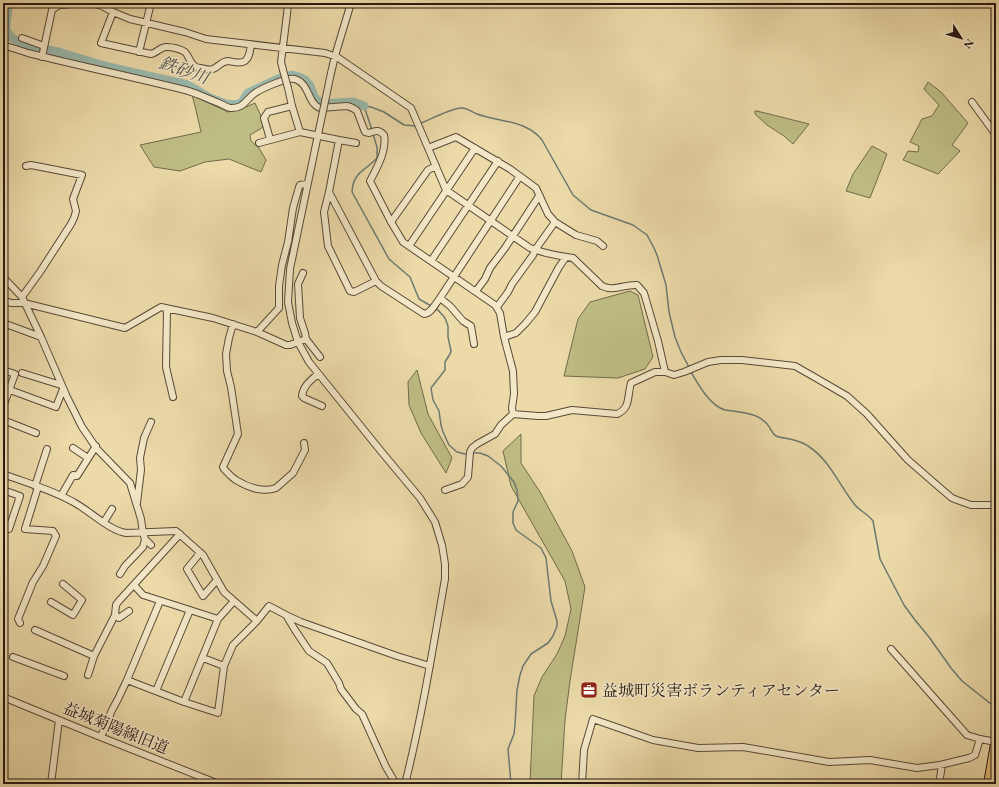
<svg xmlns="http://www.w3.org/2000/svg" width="999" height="787" font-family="'EB Garamond','Noto Serif JP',serif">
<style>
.green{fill:#bebd84;stroke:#726b4c}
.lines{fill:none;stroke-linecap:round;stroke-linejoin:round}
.stream{stroke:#6c7a71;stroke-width:1.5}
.river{stroke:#9abaaf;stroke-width:9}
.minor-casing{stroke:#584938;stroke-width:8}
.major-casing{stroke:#261913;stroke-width:10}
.minor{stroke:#f3e7c7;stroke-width:6}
.major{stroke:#e6bd74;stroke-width:8}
.minor-bridge-casing{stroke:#584938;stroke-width:8;stroke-linecap:butt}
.minor-bridge{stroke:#f3e7c7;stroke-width:6}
.labels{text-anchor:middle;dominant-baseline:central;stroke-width:3;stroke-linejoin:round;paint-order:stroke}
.poi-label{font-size:16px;fill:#261913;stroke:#f3e7c7;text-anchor:start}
.street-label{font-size:16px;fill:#261913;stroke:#f3e7c7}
.water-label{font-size:17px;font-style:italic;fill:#4f514a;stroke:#f3e7c7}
</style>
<rect width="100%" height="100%" fill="#ecdaa9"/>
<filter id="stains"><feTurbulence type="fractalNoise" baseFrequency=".005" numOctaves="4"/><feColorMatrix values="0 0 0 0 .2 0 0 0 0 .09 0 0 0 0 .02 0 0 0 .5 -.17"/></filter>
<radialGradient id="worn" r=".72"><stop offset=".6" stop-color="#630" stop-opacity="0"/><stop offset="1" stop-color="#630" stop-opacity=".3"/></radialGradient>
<path class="green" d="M928,82L941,92L968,123L952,145L960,151L938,174L903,160L908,151L918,152L919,146L910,142L922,119L932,116L939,105L924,89Z
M192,95L228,112L239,110L255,103L261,116L265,126L250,135L251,141L259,148L266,160L261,172L229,159L205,162L180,171L154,167L140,145L201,132L195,106Z
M755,111H757L809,124L793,144L784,136L767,125L755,114Z
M872,146L887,154L870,198L846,191L853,174Z
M630,291L638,295L653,357L645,369L618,378L564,376L578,319L590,302Z
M417,370L428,414L452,458L446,473L421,433L409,405L408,382Z
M521,434V463L540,492L572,551L585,587L570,681L565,720L561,784H530V782L534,696L542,677L557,654L565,636L571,609L565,581L511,486L503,451Z"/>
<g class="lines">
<path class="stream" d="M419,124C431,119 448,110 460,108C467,107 471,112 477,114C493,120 510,120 525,127C532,130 538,135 542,140L573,195L591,210L633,225L647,235L654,248L657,255L666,285L669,312L675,337L681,352L690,369
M372,130L364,106L371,107L384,112L404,125L416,126
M373,134L377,147V158C365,171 353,172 352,192L389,259L410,277L419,299L433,307
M436,309L438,310L445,318L448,326V337L451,351L450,354L445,362V370L431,388L433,400L439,411L441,425L443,432L449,445L457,452L465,454
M691,372C698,384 710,406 725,410C736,412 750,412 760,418C762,420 766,422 767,424C771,428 771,433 776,436C779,437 782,438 785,438C793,440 801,441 808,446C830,460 839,485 855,505C860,511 868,514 873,521L880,559L904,605L915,620L929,637L951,668L962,681L996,708
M475,453H480L488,456L501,466L514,482L517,490L518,501L513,512V523L516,530L527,538L541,548L546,558L551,601L557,621V626L553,636L548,643L531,654L523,666L520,675L517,690L515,725L514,734L508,749L511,784"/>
<path class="river" d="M10,3L8,8L6,24V31L11,37L24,45L58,52L108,67L188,85L210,98L226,104L234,105L239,104L243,101L248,93L280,78L292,75L299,77L305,80L310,86L315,99L323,104L353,102L364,106"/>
<g class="minor-casing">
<path id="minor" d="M59,3V5L86,3
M91,3L102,6L113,12L130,19L185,32L206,39L325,53L337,57L411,108L446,190L530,248C543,253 559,256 573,258L602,286C614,292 624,284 637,285L644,293L658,341L665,372
M113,12L101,43L151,54C157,53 161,46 167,47C172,47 181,49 185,52C189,56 190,64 196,67C198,68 202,68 205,69C217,72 217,63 227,61C233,61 239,65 245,61C250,57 250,50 251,44
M22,38L44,46
M3,45L28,53C80,66 133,77 185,90C197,93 208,99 219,103C223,105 227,107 230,108C244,109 246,99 255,93C263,88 287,77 295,79C310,84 307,103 320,108L347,106C351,107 354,108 357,111L365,132L369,133C376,131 378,129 384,135C387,150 377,168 370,181L391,222L403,242L495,305L500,313L504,337L513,371L514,394L512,408L513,414
M139,52L151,3
M42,57L52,10L59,5
M283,70L281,62L287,14L288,3
M331,73L335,56L351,3
M288,88L292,106L300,132L339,140L356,143
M972,102L996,135
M319,130L290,269L288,302L292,323L298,342L309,362L380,450L420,498L435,522L442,545L445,564V579C433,647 422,717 405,784
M270,139L264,118L268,112L292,106
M339,140L329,192L324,212L328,246L350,291L354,292L376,281
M259,143L300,132
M428,148L456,137L510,169L536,188L548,214L555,222L576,235L597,241L603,246
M329,192L376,281L381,286L424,314C432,313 435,304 440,298L520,176
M391,222L428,170L436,166
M409,246L475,148
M431,261L498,161
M303,273L298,284L300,318L305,333L306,339L320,357
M3,277L22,297L41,337L67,397L82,427L97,449L130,483L141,519L143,533L145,539L143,547L125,566L120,574
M476,291L485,279L490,268L505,248L539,196
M22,297L40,272L71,224L74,218L76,211L73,199L82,175L31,165L26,166
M440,298L450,306L463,321L471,326L474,344
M3,300L11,303H24L125,328L161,307L213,318L257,332L286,345H290L306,339
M497,307L508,292L512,284L533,255L535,250L555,222
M167,309L166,367L173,397
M3,323L41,337
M233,324L229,338L226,354L227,371L231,387L238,434L223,467L224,469C228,473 231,477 236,480C247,487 263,493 276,488L293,473L305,450L304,443
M257,332L279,308V286L282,265L288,242L293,208L299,187L300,185L307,184
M504,337L516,333L525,324L535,312L559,267L566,257
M3,370L15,374L3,407
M22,373L61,385
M318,374C311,380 303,386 302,396L304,398L322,406
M10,390L56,407L63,389
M3,420L36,433
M73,448L88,458
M3,474C27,483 53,490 75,503C91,512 109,530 126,533L176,531L203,555L224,592L257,621
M35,486L47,449
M3,490L20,496L9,529
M445,490L462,484L468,477L470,452L472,448L477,444L495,434L501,425L513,414L538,416H546L572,410L617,414C631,408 627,396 631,383L655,372H665L674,375L684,372L708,362L721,360H742L795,366L816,378L847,396L867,414L908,460L939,487L952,498L957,500L971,505H996
M61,496L73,475L77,476L96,446
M137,503L141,470L140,458L144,438L151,422
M104,522L112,509
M145,539L151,545
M200,553L187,569L203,596L217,580
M134,585L143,595L218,619L234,601
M51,602L73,615L82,600L63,584
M115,615L116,605L118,602L180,534
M286,615L301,622L397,656L430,666
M20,623L18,619L33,582L43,566L56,536L53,531L25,529L38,487
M35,630L94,656
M891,649L967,735L980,739L996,742
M13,657L64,676
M203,658L224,666
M88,675L94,656L115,615L119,618L129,611
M127,680L184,702L218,713L224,666L233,645L257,621L269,606L286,615L295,630L309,651L327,663L339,683L341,689L356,709L362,714L386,767L396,784
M156,691L190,610
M3,697L93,734L219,784
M184,702L218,619
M101,737L112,710L118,699L127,680L160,601
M51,784L59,720
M582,784L584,750L593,719L653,740L698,748L743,747L829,762L870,760L917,768L940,765L969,758L975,755L980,739
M939,784L942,765"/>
</g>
<g class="major-casing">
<path id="major" d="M988,784L996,738
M995,784L996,780"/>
</g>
<use href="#minor" class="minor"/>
<use href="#major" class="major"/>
<g class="minor-bridge-casing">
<path id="minor-bridge" d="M283,70L288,88
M319,130L331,73"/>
</g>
<use href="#minor-bridge" class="minor-bridge"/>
</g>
<defs>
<g id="office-square" transform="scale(0.9)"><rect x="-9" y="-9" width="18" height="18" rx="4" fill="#8f2418" stroke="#f3e7c7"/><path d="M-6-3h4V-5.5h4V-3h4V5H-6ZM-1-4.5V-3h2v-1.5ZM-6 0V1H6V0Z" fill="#fff"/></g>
</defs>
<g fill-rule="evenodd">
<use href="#office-square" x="589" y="690"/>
</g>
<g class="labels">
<g class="poi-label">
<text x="602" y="690">益城町災害ボランティアセンター</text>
</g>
<g class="street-label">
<text transform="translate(116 728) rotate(22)">益城菊陽線旧道</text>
</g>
<g class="water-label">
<text transform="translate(184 70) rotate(19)">鉄砂川</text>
</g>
</g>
<rect width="999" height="787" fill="none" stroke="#ecdaa9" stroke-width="16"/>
<rect x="4" y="4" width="991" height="779" fill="none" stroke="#261913" stroke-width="2"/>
<rect x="8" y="8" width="983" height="771" fill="none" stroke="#261913"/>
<g transform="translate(961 38) rotate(127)" stroke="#f3e7c7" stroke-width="3" paint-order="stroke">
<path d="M0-3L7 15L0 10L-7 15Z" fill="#261913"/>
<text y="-6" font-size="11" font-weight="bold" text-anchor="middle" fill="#261913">N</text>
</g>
<rect width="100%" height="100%" filter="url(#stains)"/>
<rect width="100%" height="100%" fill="url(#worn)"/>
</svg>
